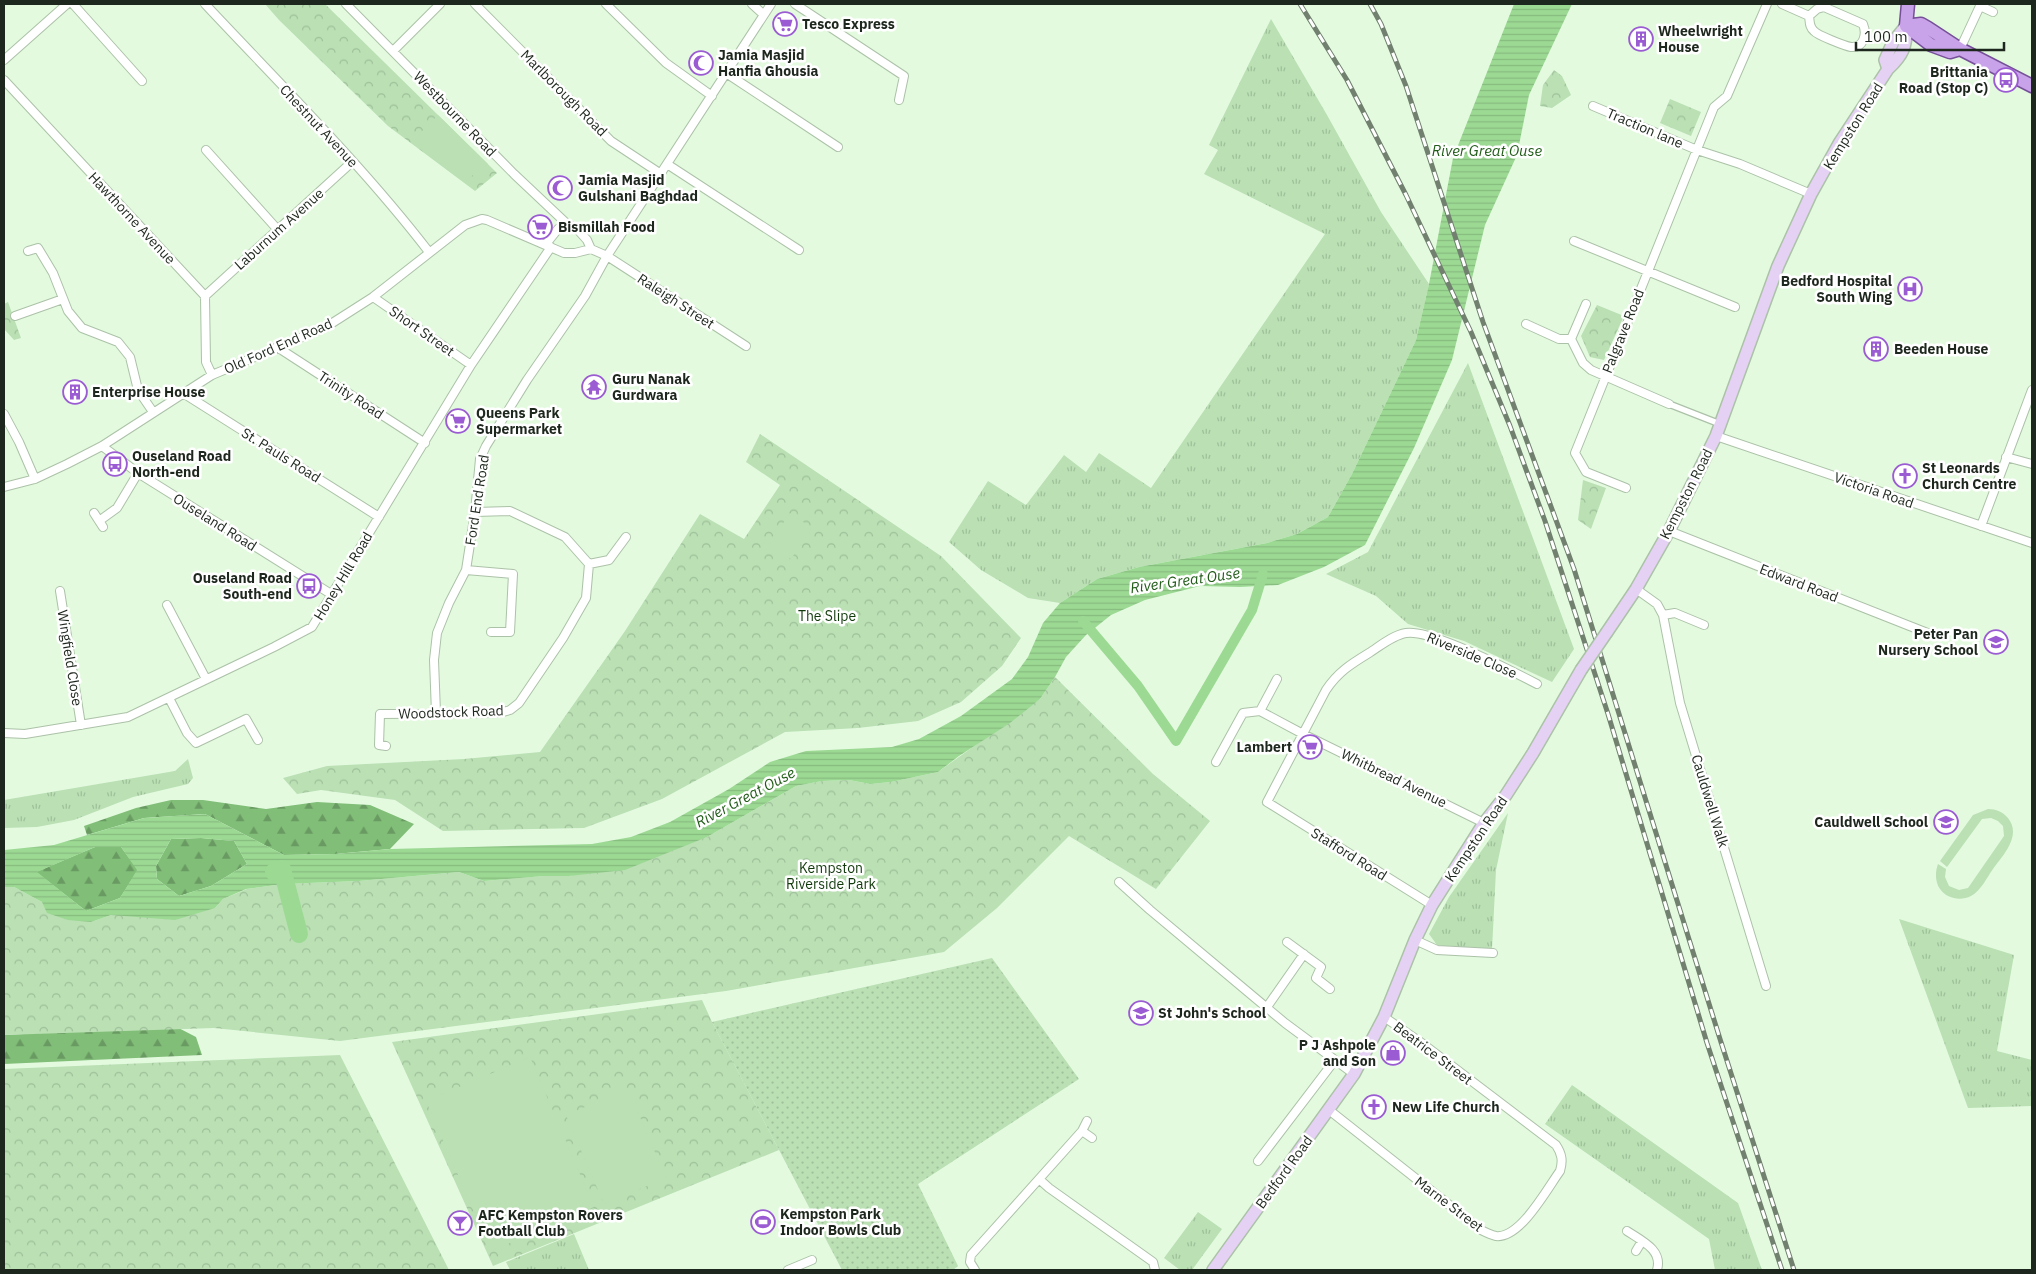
<svg xmlns="http://www.w3.org/2000/svg" width="2036" height="1274" font-family="'IBM Plex Sans',sans-serif">
<style>
.grass{fill:url(#grass-tufts)}
.forest{fill:url(#forest-firs)}
.park{fill:url(#park-crowns)}
.garden{fill:url(#garden-dots)}
.pitch{fill:#bae0b4}
.water{fill:url(#water-rules);fill-rule:evenodd}
.lines{fill:none;stroke-linecap:round;stroke-linejoin:round}
.canal{stroke:#9cda94;stroke-width:10}
.river{stroke:#9cda94;stroke-width:18}
.pedestrian-casing{stroke:#acc2a8;stroke-width:8}
.minor-casing{stroke:#acc2a8;stroke-width:10}
.secondary-casing{stroke:#acc2a8;stroke-width:14}
.primary-casing{stroke:#765098;stroke-width:15}
.pedestrian{stroke:#fff;stroke-width:5.5}
.minor{stroke:#fff;stroke-width:8}
.secondary{stroke:#e4d1f4;stroke-width:11}
.primary{stroke:#c9a3e9;stroke-width:12}
.rail-casing{stroke:#71806f;stroke-width:5}
.rail{stroke:#fff;stroke-width:3;stroke-dasharray:9;stroke-linecap:butt}
.secondary-bridge-casing{stroke:#acc2a8;stroke-width:14;stroke-linecap:butt}
.secondary-bridge{stroke:#e4d1f4;stroke-width:11}
.labels{text-anchor:middle;dominant-baseline:central;stroke-width:5;stroke-linejoin:round;paint-order:stroke}
.poi-label{font-size:14px;font-weight:bold;fill:#1e271d;stroke:#fff;text-anchor:start}
.street-label{font-size:14px;fill:#1e271d;stroke:#fff}
.park-label{font-size:14px;fill:#113a0b;stroke:#fff}
.water-label{font-size:15px;font-style:italic;fill:#205c18;stroke:#fff}
</style>
<defs>
<pattern id="grass-tufts" width="24" height="20" patternUnits="userSpaceOnUse" patternTransform="scale(1.25)"><rect width="24" height="20" fill="#bae0b4"/><path d="M3 7l-1-3M5 7V3M7 7l1-3M15 17l-1-3M17 17v-4M19 17l1-3" fill="none" stroke="#9fc09a"/></pattern>
<pattern id="forest-firs" width="22" height="20" patternUnits="userSpaceOnUse" patternTransform="scale(1.25)"><rect width="22" height="20" fill="#81be78"/><path d="M5 1l3.5 6h-7zM16 11l3.5 6h-7z" fill="#699a62"/></pattern>
<pattern id="park-crowns" width="20" height="18" patternUnits="userSpaceOnUse" patternTransform="scale(1.25)"><rect width="20" height="18" fill="#bae0b4"/><path d="M2 6a3 3 0 1 1 6 0M12 15a3 3 0 1 1 6 0" fill="none" stroke="#9fc09a"/></pattern>
<pattern id="garden-dots" width="8" height="8" patternUnits="userSpaceOnUse" patternTransform="scale(1.25)"><rect width="8" height="8" fill="#bae0b4"/><path d="M2 2h.1M6 6h.1" fill="none" stroke="#9fc09a" stroke-width="1.8" stroke-linecap="round"/></pattern>
<pattern id="water-rules" width="6" height="5" patternUnits="userSpaceOnUse" patternTransform="scale(1.25)"><rect width="6" height="5" fill="#9cda94"/><path d="M0 2.5h6" fill="none" stroke="#86bb7f"/></pattern>
</defs>
<rect width="100%" height="100%" fill="#e3fadf"/>
<path class="grass" d="M1271,19L1327,115L1381,212L1429,284L1416,340L1352,474L1328,517L1297,534L1267,543L1139,567L1097,579L1060,603L1028,598L981,570L949,542L988,481L1026,505L1064,455L1086,472L1099,453L1151,488L1325,234L1204,174L1218,150L1209,145Z
M1468,363L1574,649L1552,682L1464,641L1408,624L1376,596L1326,574L1368,552Z
M188,759L193,778L188,784L133,797L74,820L37,827L4,828V800L175,771Z
M1508,813L1496,870L1492,949L1456,948L1437,945L1429,934L1449,897Z
M1899,919L2014,955L1997,1051L2032,1060V1106L1968,1108Z
M1572,1085L1738,1203L1762,1270H1715L1709,1239L1545,1124Z
M1198,1212L1222,1229L1192,1270H1180L1164,1258Z
M574,1234L589,1270H510L506,1262Z"/>
<path class="forest" d="M171,800H203L266,809L317,802L370,805L414,824L390,849L335,854L284,855L205,814L144,818L87,835L84,826L136,808Z
M201,838L234,841L247,864L211,886L179,896L157,879L156,866L171,839Z
M95,847H121L138,870L120,898L86,911L36,872Z
M136,1006L196,1037L202,1055L4,1064V1035L24,1034Z"/>
<path class="park" d="M265,4H325L497,173L475,191L388,126L279,20Z
M1554,70L1562,76L1571,95L1552,108L1540,106L1543,85Z
M1670,99L1701,112L1691,136L1660,123Z
M8,302L21,338L14,340L4,329V304Z
M1597,305L1624,316L1604,360L1590,357L1581,336Z
M760,434L941,556L1021,638L1002,666L961,702L918,721L858,728L785,732L662,799L584,828L443,831L395,800L321,790L297,794L283,778L327,766L464,759L540,752L625,631L700,514L744,539L780,485L746,462Z
M1583,480L1606,488L1591,529L1578,520Z
M1055,677L1153,774L1210,821L1156,889L1069,836L997,908L944,952L726,991L340,1041L214,1028L4,1035V887H14L42,902L91,922L111,915H126L215,908L223,899L247,889L283,884L359,881L459,872L484,881L544,876H569L707,837L796,786L822,781L849,780L870,784L891,782L938,772L1040,699Z
M702,1000L712,1022L779,1150L493,1266L392,1042Z
M340,1055L449,1270H4V1069Z"/>
<path class="garden" d="M992,958L1079,1079L918,1184L958,1266L953,1270H842L712,1022Z"/>
<path class="pitch" d="M438,115L488,164L465,181L445,168L416,137Z
M790,513L812,528L791,559L769,545Z
M1988,809C1996,809 2003,812 2008,818C2022,836 2003,855 1993,869C1987,877 1981,891 1971,896C1961,901 1947,899 1940,889C1935,882 1935,872 1938,864L1946,869L1945,877L1949,886L1959,890L1968,888L2004,836L2003,826L1998,821L1991,818L1982,819L1947,867L1940,861L1973,815Z
M530,1057L594,1207L491,1251L426,1101Z
M628,1089L666,1178L604,1204L566,1115Z"/>
<path class="water" d="M1514,4H1572L1529,95L1517,155L1485,225L1452,360L1414,448L1365,545L1324,567L1278,585L1240,587L1200,586L1145,600L1111,615L1086,635L1066,657L1055,677L1040,699L1010,723L959,756L938,772L891,782L870,784L849,780L822,781L796,786L707,837L625,870L569,876H544L484,881L459,872L359,881L283,884L246,889L223,899L215,908L175,920L111,915L91,922L68,920L47,913L42,902L14,887H4V850L54,845L144,818L205,814L284,855L335,854L390,849L592,844L631,837L670,822L729,789L770,762L806,751L892,747L919,739L961,716L1012,679L1028,657L1043,623L1060,603L1097,579L1139,567L1267,543L1297,534L1328,517L1352,474L1416,340L1429,284L1453,158ZM201,838L234,841L247,864L211,886L179,896L157,879L156,866L171,839ZM95,847H121L137,870L120,898L86,911L37,872Z"/>
<g class="lines">
<path class="canal" d="M1083,621L1138,686L1176,741L1252,610L1263,574"/>
<path class="river" d="M274,872L282,869L299,934"/>
<g class="pedestrian-casing">
<path id="pedestrian" d="M1669,404L1715,422"/>
</g>
<g class="minor-casing">
<path id="minor" d="M73,4L142,81
M205,4C280,84 362,165 429,252
M346,4L514,174L566,223L578,230L587,240L591,249
M475,4L611,141L661,174
M606,4L666,63L712,96
M752,4L763,14
M795,4L904,76L899,100
M1782,4L1809,16
M1824,7L1863,24C1867,34 1864,48 1851,47C1845,46 1817,35 1814,31C1809,27 1810,22 1809,16L1817,9Z
M1960,49L1980,6L1993,12
M393,51L440,4
M4,60L67,4
M726,73L838,147
M4,80L205,296L206,362L212,375
M1593,106L1697,150L1740,164L1811,194
M206,150L278,230
M667,164L799,250
M1574,241L1735,307
M546,244L558,229L566,223
M591,249L607,256L771,4
M28,251L38,248L53,273L68,311L82,328L118,342L130,357L138,390L153,412
M205,296L352,162
M373,297L471,365
M15,316L63,299
M1526,324L1559,339H1571L1583,363L1591,370L1669,404
M1571,339L1586,304
M277,347L425,443
M183,393L379,517
M4,414L19,442L35,479
M1716,436L2032,543
M102,446L138,473L331,594
M2006,457L2032,464
M4,487L35,479L67,464L102,446L212,375L326,327L373,297L465,225L482,219L487,220L564,253H575L591,249
M1626,488L1586,472L1575,453L1714,107L1727,96L1767,4
M94,513L103,527
M99,521L117,508L138,473
M1981,526L2032,390
M1669,531L1930,634
M589,564L609,560L626,537
M466,570L513,574L510,632H491
M1636,589L1657,604L1663,615L1680,703L1766,986
M60,591L81,725
M167,605L206,679
M1663,615L1675,613L1704,625
M169,698L187,733L196,743L246,719L258,740
M1260,711L1277,679
M436,713L434,660L437,633L449,603L466,570L475,512L480,459L486,446L527,380L585,296L607,256L746,346
M4,733L25,734L128,717L274,647L312,627L471,365L551,247
M386,746L379,745L380,714L499,713L510,710L519,703L563,638L586,598L589,564L565,537L510,511L475,512
M1216,762L1243,713L1260,711L1303,734L1484,823
M1119,882L1150,910L1285,1023L1335,1060
M1432,905L1267,802L1326,690C1338,672 1351,664 1369,653C1380,646 1393,635 1406,633C1431,629 1512,671 1537,684
M1415,940L1437,950L1493,953
M1287,942L1321,967L1316,978L1330,989
M1267,1007L1304,954
M1329,1110L1481,1230C1485,1232 1491,1235 1496,1236C1520,1239 1547,1189 1560,1171C1563,1161 1562,1154 1556,1145L1419,1041L1384,1017
M1082,1131L1092,1138
M1258,1161L1335,1060L1354,1074
M1039,1179L1049,1188L1153,1262L1155,1270
M1627,1231C1642,1241 1663,1250 1657,1270
M1636,1251L1642,1241
M788,1270L812,1260
M975,1270L970,1262L971,1255L1082,1131L1087,1121"/>
</g>
<g class="secondary-casing">
<path id="secondary" d="M1888,69L1885,60L1893,42L1906,26
M1607,632L1636,589L1669,531L1716,436L1778,266L1811,194L1840,142L1888,69C1903,55 1907,46 1906,26
M1213,1270L1354,1074L1384,1017L1415,940L1432,905L1484,823L1506,795L1533,753L1581,670"/>
</g>
<g class="primary-casing">
<path id="primary" d="M1906,26L1921,24L1928,28L1960,49L2032,86
M1906,26L1931,45L1950,52L1960,49
M1906,26L1908,4"/>
</g>
<use href="#pedestrian" class="pedestrian"/>
<use href="#minor" class="minor"/>
<use href="#secondary" class="secondary"/>
<use href="#primary" class="primary"/>
<g class="rail-casing">
<path id="rail" d="M1300,4L1347,80L1406,195L1471,332L1510,426L1545,521L1608,714L1707,1043L1782,1270
M1370,4L1381,24L1406,86L1483,322L1574,569L1720,1039L1794,1270"/>
</g>
<use href="#rail" class="rail"/>
<g class="secondary-bridge-casing">
<path id="secondary-bridge" d="M1581,670L1607,632"/>
</g>
<use href="#secondary-bridge" class="secondary-bridge"/>
</g>
<defs>
<g id="supermarket-ring" transform="scale(1.25)"><circle r="9.5" fill="#fff" stroke="#9b5bd2" stroke-width="1.5"/><path d="M-6-5.5h2.5l.6 2H6L4.5 2H-2.5L-4.4-4H-6ZM-1.5 3.2a1.3 1.3 0 1 0 .1 0ZM3 3.2a1.3 1.3 0 1 0 .1 0Z" fill="#9b5bd2"/></g>
<g id="building-ring" transform="scale(1.25)"><circle r="9.5" fill="#fff" stroke="#9b5bd2" stroke-width="1.5"/><path d="M-4-6H4V6H1V3H-1V6H-4ZM-2.5-4.3h1.7v1.8h-1.7ZM.8-4.3h1.7v1.8H.8ZM-2.5-1h1.7V.8h-1.7ZM.8-1h1.7V.8H.8Z" fill="#9b5bd2"/></g>
<g id="mosque-ring" transform="scale(1.25)"><circle r="9.5" fill="#fff" stroke="#9b5bd2" stroke-width="1.5"/><path d="M3.5-4.9A6 6 0 1 0 3.5 4.9A5 5 0 1 1 3.5-4.9Z" fill="#9b5bd2"/></g>
<g id="bus-ring" transform="scale(1.25)"><circle r="9.5" fill="#fff" stroke="#9b5bd2" stroke-width="1.5"/><path d="M-5-6H5V4H4V6H2V4H-2V6H-4V4H-5ZM-3.5-4V0h7V-4ZM-3.5 1.2v1.5H-2V1.2ZM2 1.2v1.5H3.5V1.2Z" fill="#9b5bd2"/></g>
<g id="hospital-ring" transform="scale(1.25)"><circle r="9.5" fill="#fff" stroke="#9b5bd2" stroke-width="1.5"/><path d="M-5-5h3v3.5h4V-5h3V5h-3V1.5h-4V5h-3Z" fill="#9b5bd2"/></g>
<g id="temple-ring" transform="scale(1.25)"><circle r="9.5" fill="#fff" stroke="#9b5bd2" stroke-width="1.5"/><path d="M0-6L5-2H3V0L6.5 2.5H4V6H1.5V3h-3V6H-4V2.5H-6.5L-3 0V-2H-5Z" fill="#9b5bd2"/></g>
<g id="church-ring" transform="scale(1.25)"><circle r="9.5" fill="#fff" stroke="#9b5bd2" stroke-width="1.5"/><path d="M-1.2-6h2.4v3.5h3.3v2.4h-3.3V6h-2.4V-.1h-3.3v-2.4h3.3Z" fill="#9b5bd2"/></g>
<g id="school-ring" transform="scale(1.25)"><circle r="9.5" fill="#fff" stroke="#9b5bd2" stroke-width="1.5"/><path d="M0-5L7-2L0 1L-7-2ZM-4 1L0 2.5L4 1V4Q0 6-4 4Z" fill="#9b5bd2"/></g>
<g id="shop-ring" transform="scale(1.25)"><circle r="9.5" fill="#fff" stroke="#9b5bd2" stroke-width="1.5"/><path d="M-5-2.5h2.3a2.7 3.5 0 0 1 5.4 0H5L5.5 6h-11ZM-1.5-2.5h3a1.5 2.3 0 0 0-3 0Z" fill="#9b5bd2"/></g>
<g id="stadium-ring" transform="scale(1.25)"><circle r="9.5" fill="#fff" stroke="#9b5bd2" stroke-width="1.5"/><path d="M0-5a6.5 5 0 1 0 0 10a6.5 5 0 1 0 0-10ZM-3.5-1.8h7v3.6h-7Z" fill="#9b5bd2"/></g>
<g id="bar-ring" transform="scale(1.25)"><circle r="9.5" fill="#fff" stroke="#9b5bd2" stroke-width="1.5"/><path d="M-6-5H6L.8 .8V4.5H3.5V6h-7V4.5H-.8V.8Z" fill="#9b5bd2"/></g>
</defs>
<g fill-rule="evenodd">
<use href="#supermarket-ring" x="785" y="24"/>
<use href="#building-ring" x="1641" y="39"/>
<use href="#mosque-ring" x="701" y="63"/>
<use href="#bus-ring" x="2006" y="80"/>
<use href="#mosque-ring" x="560" y="188"/>
<use href="#supermarket-ring" x="540" y="227"/>
<use href="#hospital-ring" x="1910" y="289"/>
<use href="#building-ring" x="1876" y="349"/>
<use href="#temple-ring" x="594" y="387"/>
<use href="#building-ring" x="75" y="392"/>
<use href="#supermarket-ring" x="458" y="421"/>
<use href="#bus-ring" x="115" y="464"/>
<use href="#church-ring" x="1905" y="476"/>
<use href="#bus-ring" x="309" y="586"/>
<use href="#school-ring" x="1996" y="642"/>
<use href="#supermarket-ring" x="1310" y="747"/>
<use href="#school-ring" x="1946" y="822"/>
<use href="#school-ring" x="1141" y="1013"/>
<use href="#shop-ring" x="1393" y="1053"/>
<use href="#church-ring" x="1374" y="1107"/>
<use href="#stadium-ring" x="763" y="1222"/>
<use href="#bar-ring" x="460" y="1223"/>
</g>
<g class="labels">
<g class="poi-label">
<text x="802" y="24">Tesco Express</text>
<text x="1658" y="31">Wheelwright<tspan x="1658" dy="16">House</tspan></text>
<text x="718" y="55">Jamia Masjid<tspan x="718" dy="16">Hanfia Ghousia</tspan></text>
<text x="1988" y="72" text-anchor="end">Brittania<tspan x="1988" dy="16">Road (Stop C)</tspan></text>
<text x="578" y="180">Jamia Masjid<tspan x="578" dy="16">Gulshani Baghdad</tspan></text>
<text x="558" y="227">Bismillah Food</text>
<text x="1892" y="281" text-anchor="end">Bedford Hospital<tspan x="1892" dy="16">South Wing</tspan></text>
<text x="1894" y="349">Beeden House</text>
<text x="612" y="379">Guru Nanak<tspan x="612" dy="16">Gurdwara</tspan></text>
<text x="92" y="392">Enterprise House</text>
<text x="476" y="413">Queens Park<tspan x="476" dy="16">Supermarket</tspan></text>
<text x="132" y="456">Ouseland Road<tspan x="132" dy="16">North-end</tspan></text>
<text x="1922" y="468">St Leonards<tspan x="1922" dy="16">Church Centre</tspan></text>
<text x="292" y="578" text-anchor="end">Ouseland Road<tspan x="292" dy="16">South-end</tspan></text>
<text x="1978" y="634" text-anchor="end">Peter Pan<tspan x="1978" dy="16">Nursery School</tspan></text>
<text x="1292" y="747" text-anchor="end">Lambert</text>
<text x="1928" y="822" text-anchor="end">Cauldwell School</text>
<text x="1158" y="1013">St John's School</text>
<text x="1376" y="1045" text-anchor="end">P J Ashpole<tspan x="1376" dy="16">and Son</tspan></text>
<text x="1392" y="1107">New Life Church</text>
<text x="780" y="1214">Kempston Park<tspan x="780" dy="16">Indoor Bowls Club</tspan></text>
<text x="478" y="1215">AFC Kempston Rovers<tspan x="478" dy="16">Football Club</tspan></text>
</g>
<g class="street-label">
<text transform="translate(564 93) rotate(45)">Marlborough Road</text>
<text transform="translate(455 114) rotate(46)">Westbourne Road</text>
<text transform="translate(319 126) rotate(47)">Chestnut Avenue</text>
<text transform="translate(1853 126) rotate(-58)">Kempston Road</text>
<text transform="translate(1645 128) rotate(23)">Traction lane</text>
<text transform="translate(132 218) rotate(47)">Hawthorne Avenue</text>
<text transform="translate(279 229) rotate(-42)">Laburnum Avenue</text>
<text transform="translate(676 301) rotate(33)">Raleigh Street</text>
<text transform="translate(422 331) rotate(35)">Short Street</text>
<text transform="translate(1623 331) rotate(-68)">Palgrave Road</text>
<text transform="translate(278 346) rotate(-24)">Old Ford End Road</text>
<text transform="translate(351 395) rotate(33)">Trinity Road</text>
<text transform="translate(281 455) rotate(32)">St. Pauls Road</text>
<text transform="translate(1874 490) rotate(19)">Victoria Road</text>
<text transform="translate(1686 494) rotate(-63)">Kempston Road</text>
<text transform="translate(477 500) rotate(-81)">Ford End Road</text>
<text transform="translate(215 522) rotate(32)">Ouseland Road</text>
<text transform="translate(343 576) rotate(-59)">Honey Hill Road</text>
<text transform="translate(1799 583) rotate(21)">Edward Road</text>
<text transform="translate(1472 655) rotate(23)">Riverside Close</text>
<text transform="translate(70 658) rotate(81)">Wingfield Close</text>
<text transform="translate(451 712) rotate(-2)">Woodstock Road</text>
<text transform="translate(1394 778) rotate(26)">Whitbread Avenue</text>
<text transform="translate(1710 801) rotate(73)">Cauldwell Walk</text>
<text transform="translate(1476 839) rotate(-56)">Kempston Road</text>
<text transform="translate(1349 854) rotate(32)">Stafford Road</text>
<text transform="translate(1433 1053) rotate(37)">Beatrice Street</text>
<text transform="translate(1284 1172) rotate(-54)">Bedford Road</text>
<text transform="translate(1449 1204) rotate(37)">Marne Street</text>
</g>
<g class="park-label">
<text x="827" y="616">The Slipe</text>
<text x="831" y="868">Kempston<tspan x="831" dy="16">Riverside Park</tspan></text>
</g>
<g class="water-label">
<text x="1487" y="150">River Great Ouse</text>
<text transform="translate(1185 580) rotate(-8)">River Great Ouse</text>
<text transform="translate(745 797) rotate(-28)">River Great Ouse</text>
</g>
</g>
<rect width="2036" height="1274" fill="none" stroke="#1e271d" stroke-width="10"/>
<path d="M1856 42v8h148v-8" fill="none" stroke="#1e271d" stroke-width="2.5"/>
<text x="1864" y="42" font-size="15" fill="#1e271d" stroke="#ffffff" stroke-width="4" paint-order="stroke">100 m</text>
</svg>
